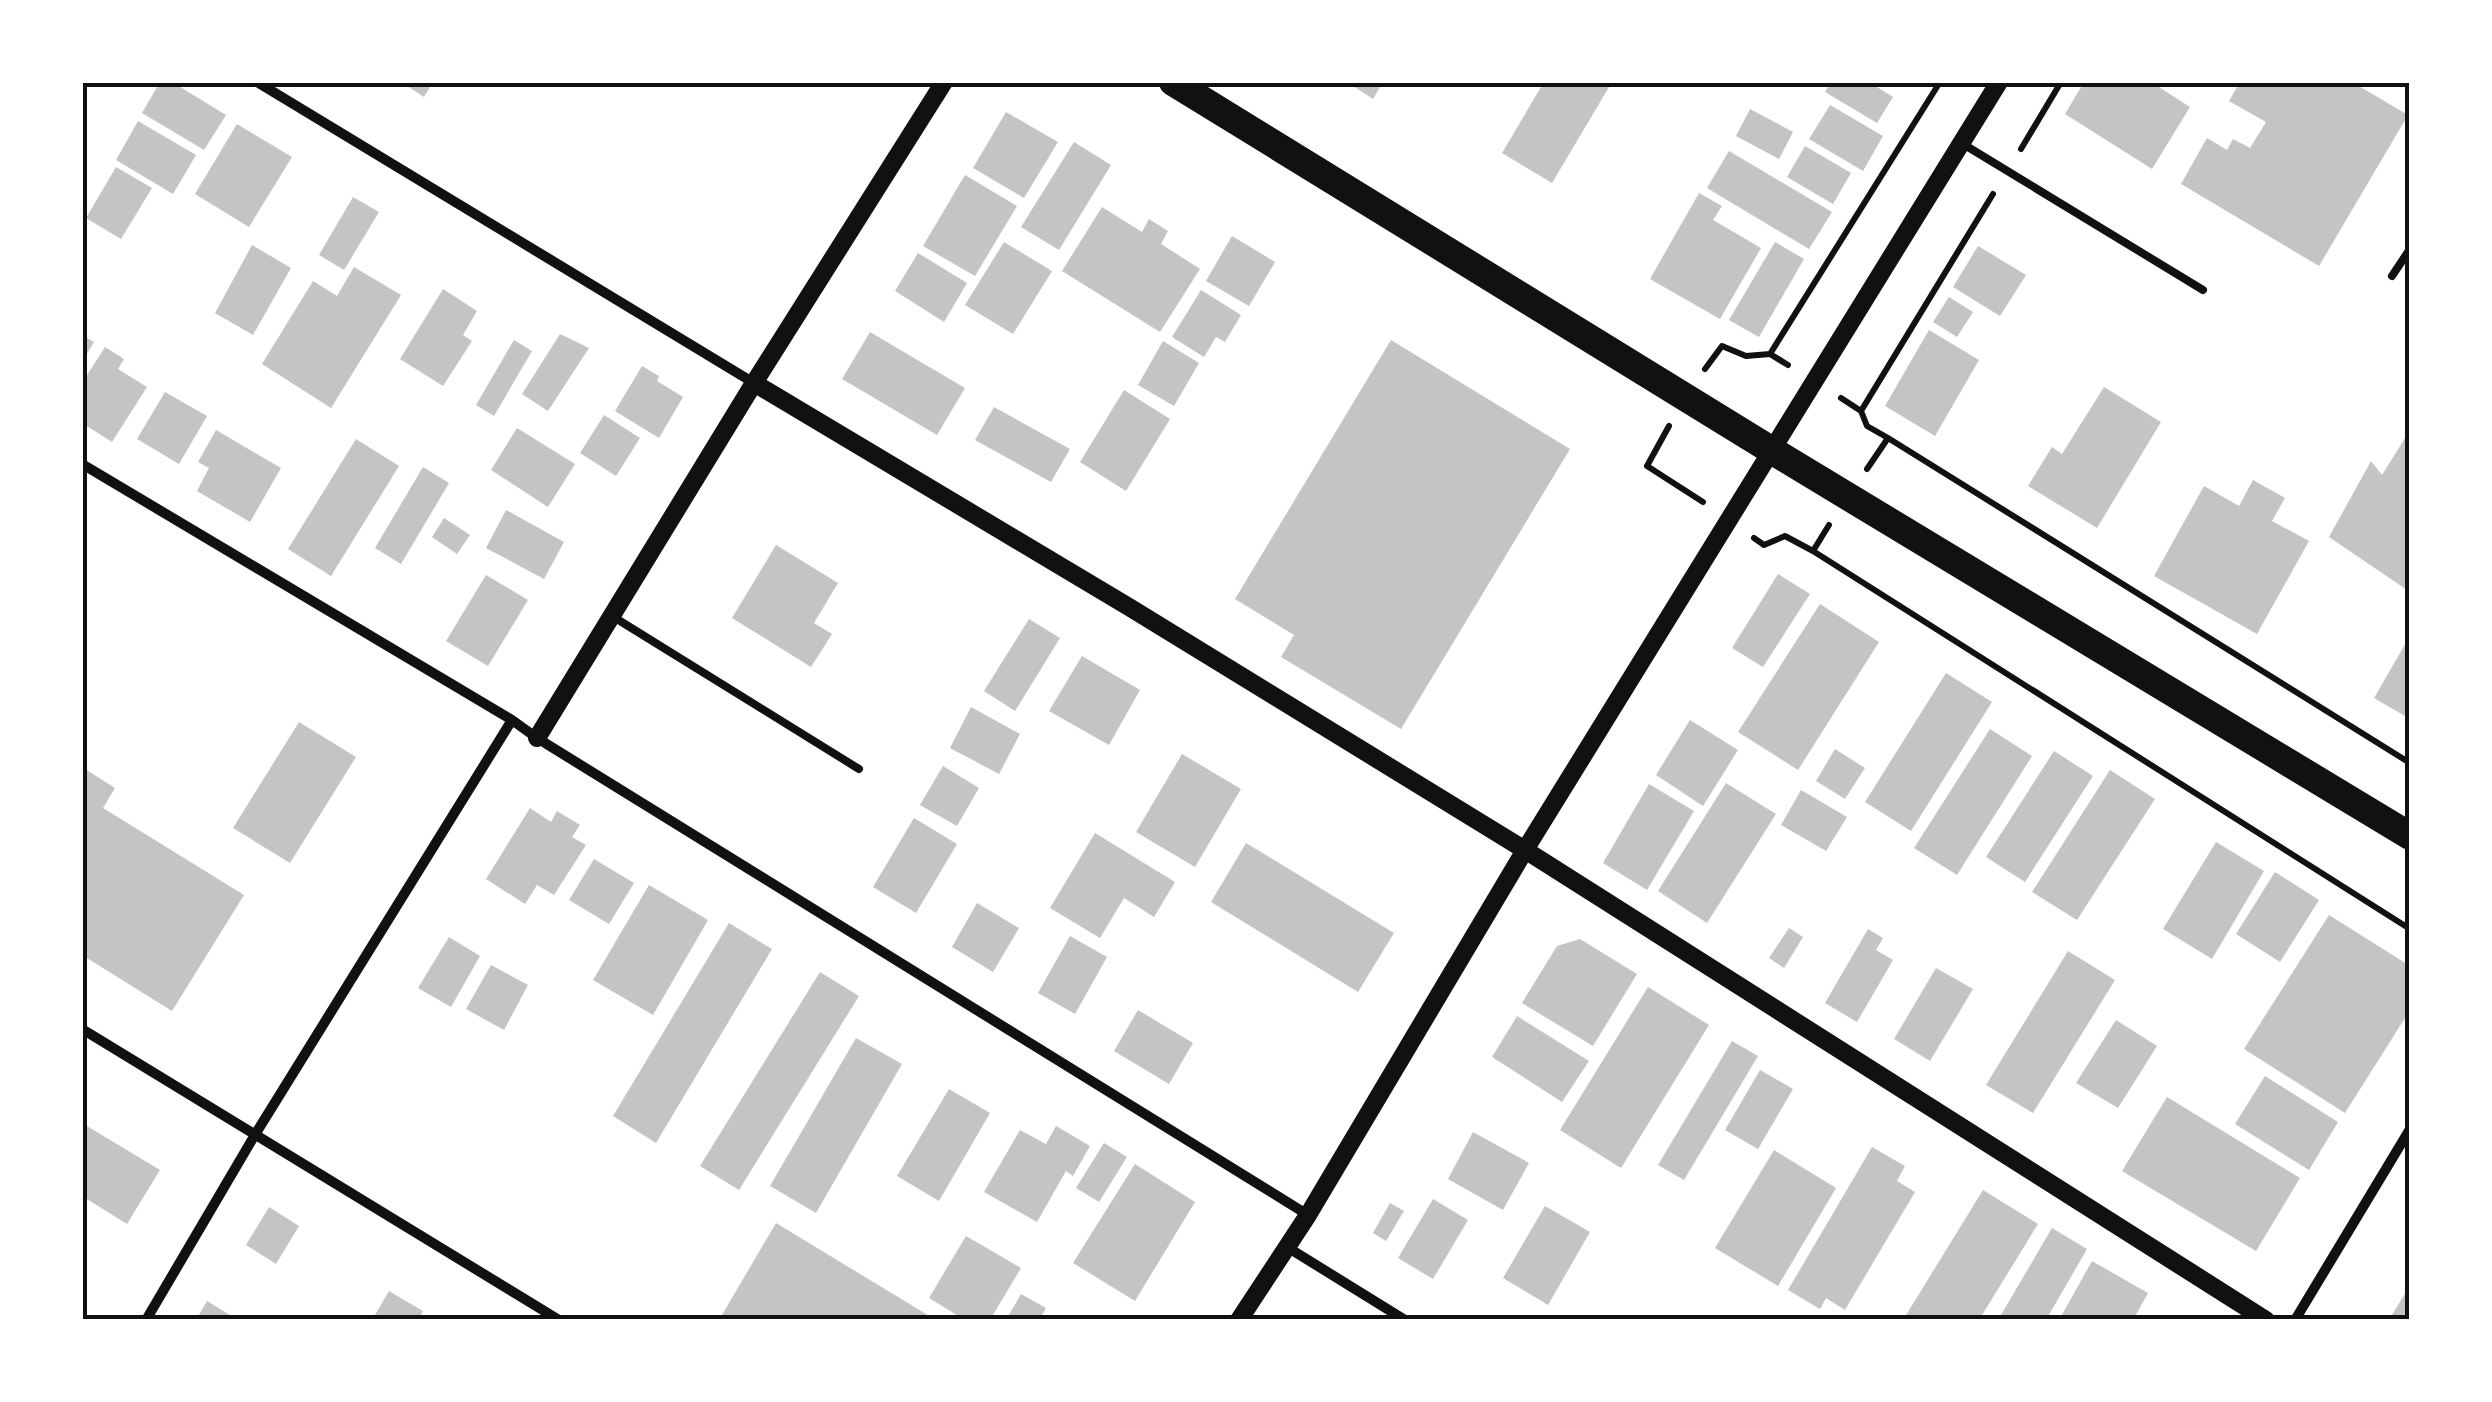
<svg xmlns="http://www.w3.org/2000/svg" width="2492" height="1402" font-family="'Roboto Condensed',sans-serif">
<style>
.building{fill:#c4c4c4}
.lines{fill:none;stroke-linecap:round;stroke-linejoin:round}
.path{stroke:#111;stroke-width:6}
.service{stroke:#111;stroke-width:8}
.minor{stroke:#111;stroke-width:10}
.tertiary{stroke:#111;stroke-width:18}
.trunk{stroke:#111;stroke-width:28}
.neatline{fill:none;stroke:#111;stroke-width:4}
</style>
<rect width="100%" height="100%" fill="#fff"/>
<path class="building" d="M160,82H172L226,115L204,150L142,113Z
M401,82H433L424,97Z
M1347,82H1383L1373,99Z
M1544,82H1612L1552,183L1502,153Z
M1831,82H1869L1893,97L1877,123L1825,92Z
M2084,82H2151L2190,107L2152,169L2065,114Z
M2240,82H2352L2408,115L2319,266L2181,184L2207,138L2227,150L2233,139L2250,148L2266,122L2229,101Z
M1830,105L1883,136L1863,171L1809,139Z
M1750,109L1793,132L1779,159L1736,136Z
M1006,112L1058,142L1024,198L973,168Z
M138,121L196,155L173,194L116,160Z
M237,124L292,157L249,227L195,194Z
M1074,142L1111,165L1059,250L1021,227Z
M1805,146L1851,173L1833,204L1787,177Z
M1729,151L1832,212L1809,249L1707,188Z
M116,167L152,188L121,239L86,218Z
M965,175L1017,206L975,276L923,246Z
M1699,193L1722,206L1713,220L1761,248L1720,319L1650,279Z
M353,197L379,212L344,270L319,255Z
M1102,207L1142,232L1149,219L1168,231L1161,244L1200,269L1160,332L1062,271Z
M1232,236L1275,262L1249,306L1206,281Z
M1004,242L1052,271L1013,334L965,305Z
M1775,242L1804,259L1759,337L1729,320Z
M252,245L291,268L253,335L215,313Z
M1978,246L2026,275L2000,316L1953,287Z
M918,253L967,283L944,322L895,291Z
M354,267L401,295L331,408L262,364L313,281L337,296Z
M443,289L477,311L463,335L472,341L443,386L400,359Z
M1201,290L1241,315L1225,342L1216,337L1204,357L1172,337Z
M1949,297L1973,312L1957,337L1933,322Z
M1929,330L1979,360L1935,436L1885,406Z
M870,332L965,388L937,435L842,379Z
M560,334L589,348L548,411L522,394Z
M82,335L94,342L82,362Z
M514,340L532,351L494,416L476,405Z
M1391,340L1570,449L1401,729L1281,657L1294,635L1235,599Z
M1163,341L1199,363L1174,406L1138,385Z
M105,347L124,359L118,369L147,387L112,442L82,423V383Z
M642,366L659,376L657,381L683,397L659,438L615,411Z
M2104,387L2161,422L2097,528L2028,486L2052,447L2062,454Z
M1124,390L1170,419L1126,491L1080,462Z
M165,392L207,416L179,464L137,439Z
M994,407L1070,449L1051,482L975,440Z
M604,415L640,438L616,476L580,453Z
M517,428L575,464L548,507L491,470Z
M216,430L281,468L250,522L197,491L209,468L198,462Z
M2410,430V592L2329,537L2371,461L2382,475Z
M356,439L399,466L331,576L288,549Z
M423,467L449,483L401,564L375,548Z
M2253,480L2285,498L2272,521L2309,541L2257,634L2154,576L2204,486L2239,506Z
M506,510L564,542L544,579L486,548Z
M444,518L470,535L457,554L432,537Z
M776,545L838,583L814,623L832,634L811,667L732,618Z
M1778,574L1810,594L1763,667L1732,648Z
M486,575L528,600L488,666L446,641Z
M1820,604L1879,642L1798,770L1738,732Z
M1029,619L1060,638L1015,711L984,691Z
M2407,641L2410,643V719L2374,698Z
M1082,656L1140,690L1109,745L1049,711Z
M1946,673L1992,702L1911,831L1865,802Z
M971,707L1020,734L999,774L950,748Z
M1690,720L1738,750L1703,806L1656,775Z
M299,722L356,757L290,863L233,828Z
M1990,729L2032,756L1957,875L1914,848Z
M1835,749L1865,768L1845,799L1816,781Z
M2054,751L2093,776L2025,882L1986,857Z
M1182,754L1241,789L1195,867L1136,832Z
M943,766L979,788L957,826L920,805Z
M82,767L115,788L103,808L244,895L172,1011L82,955Z
M2110,770L2155,799L2077,920L2032,892Z
M1726,783L1776,814L1707,923L1658,891Z
M1649,784L1694,811L1647,890L1603,863Z
M1801,790L1847,817L1826,851L1781,825Z
M530,808L551,822L557,811L580,825L572,837L586,845L554,895L537,885L525,904L486,879Z
M914,818L957,844L916,913L873,887Z
M1095,833L1175,882L1154,917L1124,898L1100,938L1050,908Z
M2216,842L2264,871L2212,959L2163,929Z
M1246,843L1394,933L1358,992L1211,902Z
M594,859L634,883L609,924L569,900Z
M2275,872L2319,900L2280,962L2236,934Z
M649,885L708,920L653,1015L593,980Z
M977,903L1019,928L993,972L952,947Z
M2329,915L2410,966V1010L2345,1113L2244,1049Z
M729,923L772,949L656,1143L613,1116Z
M1789,928L1803,937L1784,968L1769,958Z
M1868,929L1883,938L1876,950L1893,960L1857,1022L1825,1003Z
M1070,936L1107,957L1075,1014L1038,993Z
M449,937L480,956L451,1007L418,988Z
M1580,939L1637,974L1593,1046L1522,1003L1557,946Z
M2068,951L2115,980L2033,1113L1986,1085Z
M491,965L528,985L504,1030L466,1009Z
M1936,968L1973,989L1930,1061L1894,1039Z
M820,972L859,996L739,1190L700,1166Z
M1648,987L1709,1025L1621,1168L1560,1130Z
M1138,1010L1193,1043L1169,1084L1114,1051Z
M1517,1016L1589,1061L1562,1102L1492,1057Z
M2116,1020L2157,1046L2118,1108L2076,1083Z
M856,1038L902,1064L816,1213L770,1186Z
M1732,1041L1758,1056L1684,1180L1658,1165Z
M1760,1070L1793,1089L1758,1149L1725,1130Z
M2265,1076L2338,1122L2309,1170L2235,1124Z
M949,1089L990,1113L939,1201L897,1176Z
M2167,1097L2300,1178L2256,1251L2122,1171Z
M82,1123L160,1170L127,1224L82,1196Z
M1056,1126L1090,1146L1073,1176L1066,1171L1037,1222L984,1192L1020,1130L1046,1144Z
M1473,1132L1529,1163L1503,1210L1448,1179Z
M1104,1143L1127,1157L1099,1202L1076,1188Z
M1872,1147L1905,1166L1897,1181L1915,1192L1845,1310L1826,1298L1820,1309L1788,1290Z
M1774,1150L1836,1188L1778,1286L1715,1248Z
M1135,1164L1195,1202L1135,1301L1073,1263Z
M1983,1190L2038,1224L1979,1320H1903Z
M1433,1199L1468,1220L1433,1279L1398,1258Z
M1390,1203L1404,1211L1386,1241L1373,1233Z
M1545,1206L1590,1232L1548,1305L1503,1278Z
M269,1207L299,1226L276,1264L246,1245Z
M776,1223L936,1320H719Z
M2052,1228L2087,1249L2046,1320H1998Z
M966,1236L1021,1268L990,1320H965L929,1298Z
M2092,1261L2148,1293L2133,1320H2059Z
M2410,1285V1320H2389Z
M389,1291L423,1311L418,1320H372Z
M1021,1294L1046,1308L1039,1320H1006Z
M207,1301L238,1320H196Z"/>
<g class="lines">
<path class="path" d="M2021,149L2061,82
M1788,365L1770,354L1940,82
M1705,369L1722,346L1746,356L1770,354
M1841,398L1861,411L1867,426L1888,438L1867,469
M1861,411L1993,194
M1669,426L1647,466L1703,502
M1888,438L2410,763
M1754,538L1764,545L1785,536L1813,551L1829,525
M1813,551L2410,929"/>
<path class="service" d="M1963,144L2203,290
M2392,276L2410,249
M612,616L859,769"/>
<path class="minor" d="M257,82L754,383
M82,464L512,720L537,738L1308,1215
M82,1029L559,1320
M1287,1247L1405,1320
M146,1320L256,1133L512,720
M2295,1320L2410,1129"/>
<path class="tertiary" d="M754,383L1129,607L1525,850L2266,1320
M537,738L754,383L944,82
M1239,1320L1308,1215L1525,850L1999,82"/>
<path class="trunk" d="M1173,82L1771,450L2410,836"/>
</g>
<rect width="2492" height="1402" fill="none" stroke="#ffffff" stroke-width="170"/>
<rect x="85" y="85" width="2322" height="1232" class="neatline"/>
</svg>
